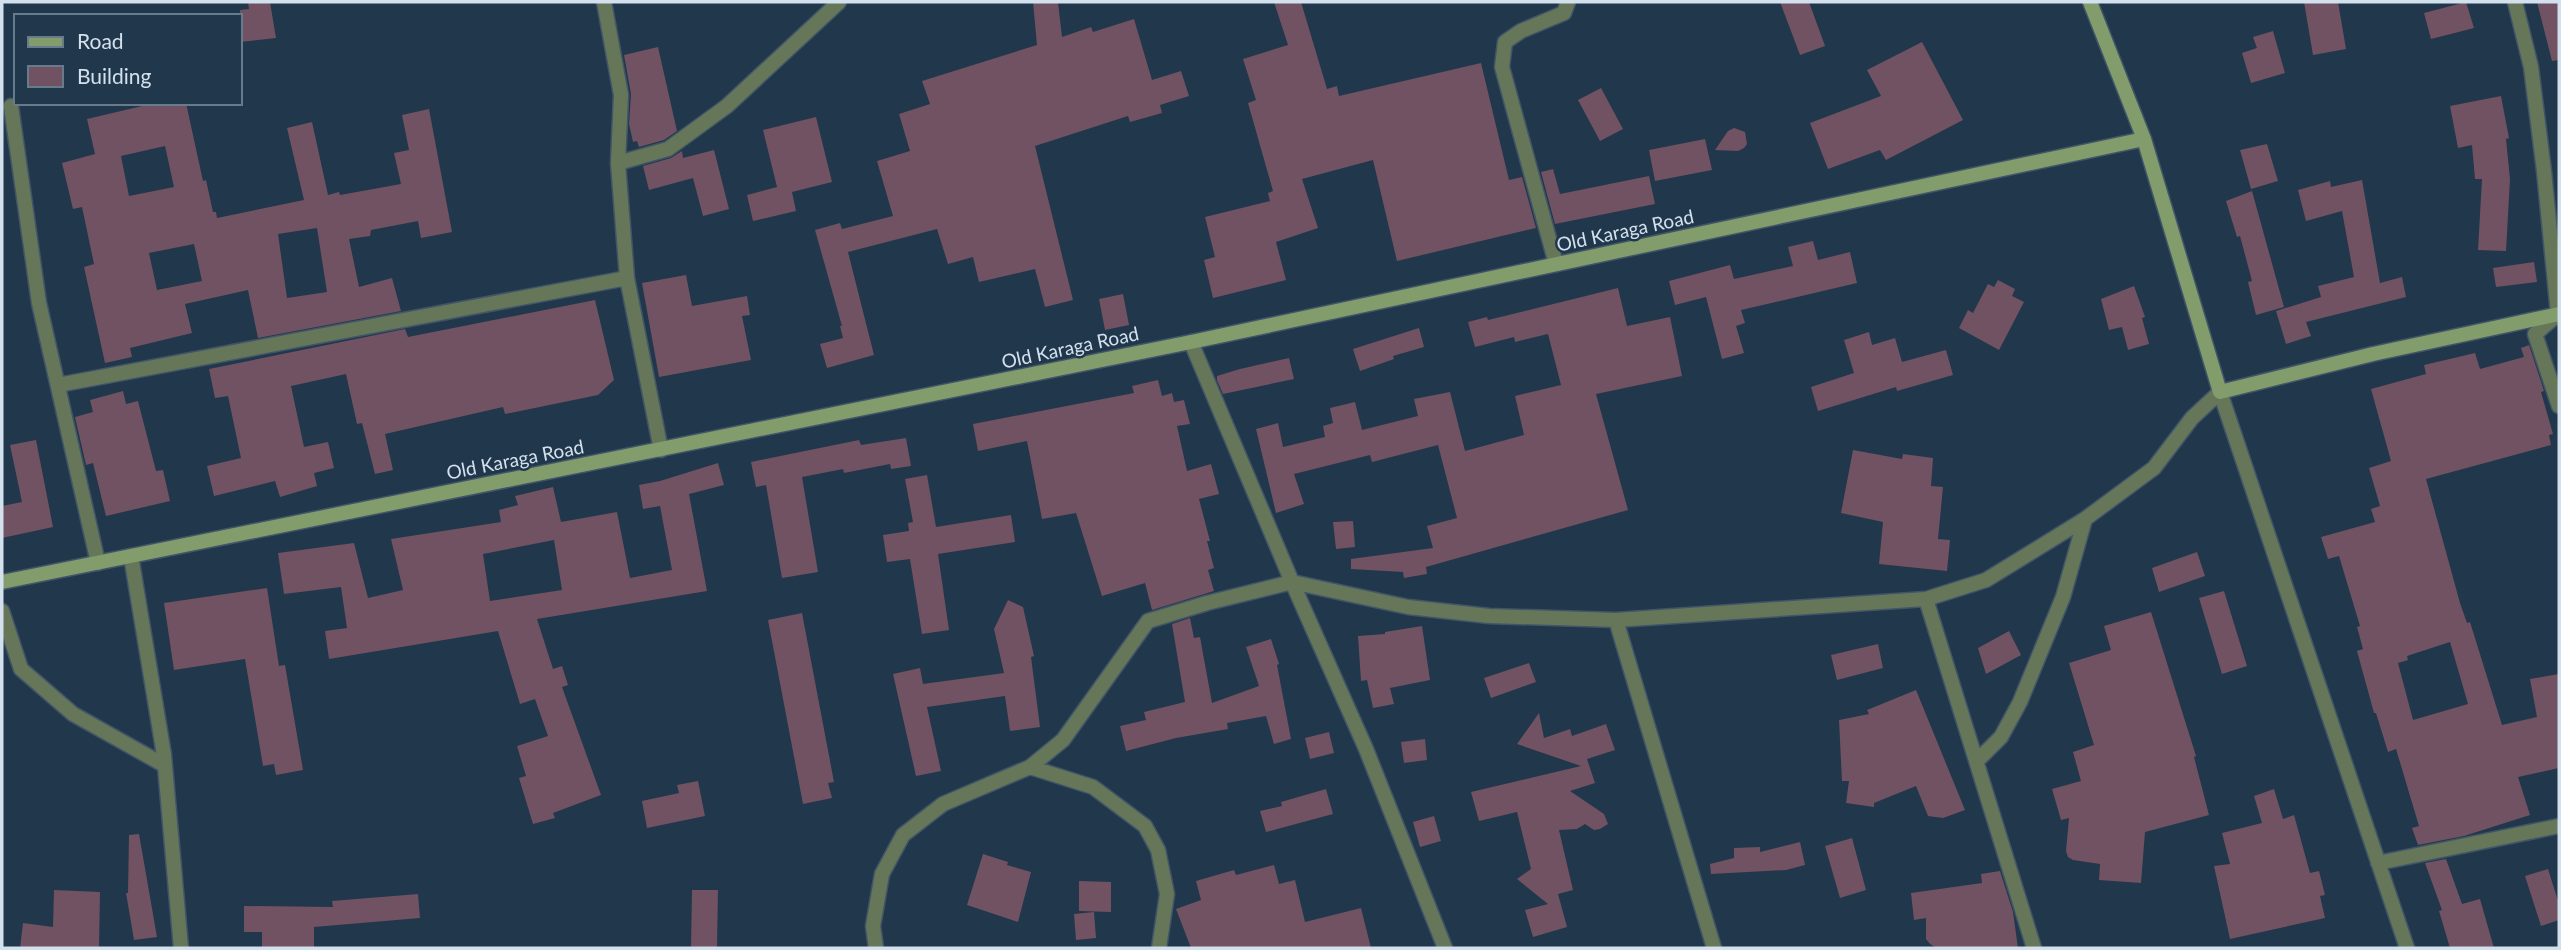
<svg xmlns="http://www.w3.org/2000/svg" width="2561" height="950" font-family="Lato,sans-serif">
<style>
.building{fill:#705263;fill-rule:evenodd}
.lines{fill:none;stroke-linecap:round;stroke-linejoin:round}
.street-casing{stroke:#415568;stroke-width:17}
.secondary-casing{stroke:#415568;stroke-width:17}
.street{stroke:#667759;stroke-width:14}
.secondary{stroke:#829c6c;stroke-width:14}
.labels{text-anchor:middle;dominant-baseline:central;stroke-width:5;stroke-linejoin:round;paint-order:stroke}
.street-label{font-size:19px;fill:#d3e0ed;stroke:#21374b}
</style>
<rect width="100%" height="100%" fill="#21374b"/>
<path class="building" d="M248,2H270L276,38L240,42V10L249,9Z
M1033,2H1058L1062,37L1091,27L1093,32L1134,19L1152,80L1181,71L1189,96L1160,105L1162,113L1130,122L1128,116L1035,146L1073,300L1045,307L1035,269L979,282L973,257L948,264L937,229L848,252L874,355L827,368L820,344L843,338L840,326H842L815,230L840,223L842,229L893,216L877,161L910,151L899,114L930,104L922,81L1037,45Z
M1274,2H1301L1327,89L1337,86L1339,96L1481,63L1509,180L1522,177L1536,228L1397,261L1373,160L1302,179L1318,228L1276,242L1286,280L1213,298L1204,260L1215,257L1205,217L1270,201L1268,193L1273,191L1248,103L1256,100L1243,59L1288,45Z
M1780,2H1809L1825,46L1800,55Z
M2304,2H2338L2346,49L2313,55Z
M2466,2L2474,28L2431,39L2424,13Z
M2537,2H2559V60L2552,61Z
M2273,31L2285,73L2251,83L2242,53L2257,48L2253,37Z
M1922,42L1963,120L1886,160L1880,150L1828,169L1810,123L1881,96L1867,70Z
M658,47L677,131L664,140L639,147L637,141L633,142L629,124L631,94L624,55Z
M1601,88L1623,129L1600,141L1578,100Z
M2501,96L2509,138L2506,139L2510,179L2506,251L2478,250L2482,179H2475L2472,145L2458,148L2450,106Z
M155,103H186L203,181L206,180L213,212H216L217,218L304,200L287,128L312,122L328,195L339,192L340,195L401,184L394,153L409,150L402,115L429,109L452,232L421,238L418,221L371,230L370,236L349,239L359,287L392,278L401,311L258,338L248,290L185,304L192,333L130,348L132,357L105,363L84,267L94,264L82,207L73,209L62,163L95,154L87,119ZM165,146L174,187L129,196L121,156ZM317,228L327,292L287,298L278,234ZM194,244L202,281L157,290L149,253Z
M816,117L832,182L792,192L796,211L753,221L747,195L777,187L763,130Z
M1734,128L1745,132L1747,144L1744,148L1738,151L1715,150L1728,131Z
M1705,139L1712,170L1655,181L1649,150Z
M2267,144L2278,181L2251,189L2240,150Z
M714,150L729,209L703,216L693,178L649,190L643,166L671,158L682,151L683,158Z
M1553,169L1560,194L1649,176L1655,204L1555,224L1541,172Z
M2362,180L2380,283L2402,277L2406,297L2306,322L2311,336L2286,344L2276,311L2321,297L2318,286L2354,277L2342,211L2306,221L2298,190L2330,181L2331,187Z
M2252,191L2284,307L2256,315L2248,282L2252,281L2240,236L2237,237L2226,201Z
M1813,241L1818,260L1850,252L1857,283L1741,310L1745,323L1736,326L1744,353L1722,359L1706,297L1675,305L1669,281L1730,265L1734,279L1793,266L1788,247Z
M2534,262L2537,282L2496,287L2493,268Z
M686,275L692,306L747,296L750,315L742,316L751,360L659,377L642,283Z
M1998,280L2015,289L2012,296L2024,302L1999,350L1959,328L1968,310L1973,313L1988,284L1994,287Z
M2134,286L2145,317L2142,318L2149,344L2128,350L2122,327L2109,330L2101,299Z
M1618,288L1627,326L1670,317L1682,376L1596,394L1628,510L1426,567L1427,574L1404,578L1403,572L1351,569V559L1433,548L1427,526L1457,518L1438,445L1372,462L1370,455L1294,474L1304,504L1276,513L1256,429L1278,423L1283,447L1325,437L1323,426L1333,423L1330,408L1355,402L1362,430L1418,416L1414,399L1450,392L1465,451L1524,435L1515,396L1561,385L1548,334L1515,342L1514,337L1475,347L1468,322L1487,317L1488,320Z
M1123,294L1129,325L1105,330L1099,299Z
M595,300L614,380L598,395L505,414L503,407L385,434L393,470L375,474L362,423L357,424L346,374L291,386L304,447L328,442L334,468L314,473L317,486L280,497L275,481L214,496L207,466L241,458L228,396L215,398L209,369L405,329L408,337Z
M1419,328L1424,347L1393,356L1394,359L1360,371L1353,349Z
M1869,332L1872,345L1895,338L1902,362L1946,350L1953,375L1897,391L1896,387L1818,411L1811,387L1854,373L1844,340Z
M2529,345L2544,391L2541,392L2553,434L2549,435L2551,445L2426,479L2460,603L2467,623L2470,622L2502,725L2537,717L2530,679L2559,674V768L2518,777L2530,815L2464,836L2418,845L2412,828L2419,826L2396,749L2388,752L2376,713H2374L2357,651L2363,649L2357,627L2360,626L2339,556L2328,559L2321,537L2375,522L2371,509L2380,506L2369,468L2391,461L2371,389L2426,374L2424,365L2475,353L2480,369L2524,357L2521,348ZM2450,642L2468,704L2413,720L2398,663L2408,660L2407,656Z
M1289,358L1294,379L1223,394L1217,380V376L1240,369Z
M1158,380L1162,396L1172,393L1174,402L1184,400L1190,424L1177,426L1187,471L1211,464L1219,494L1199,499L1210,541H1207L1214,568L1208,570L1214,591L1152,610L1145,583L1102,596L1076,513L1042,519L1027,441L978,451L973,424L1134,393L1132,386Z
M123,391L126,404L138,401L156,471L163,470L170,501L106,516L93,463L86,465L75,417L93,412L90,400Z
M906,438L911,466L891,469L890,464L844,473L843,469L802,477L818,572L782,578L766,485L756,487L751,462L859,440L861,445Z
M36,440L53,527L2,538V506L22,502L10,445Z
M1853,450L1902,459L1903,454L1933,458L1931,486L1943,487L1938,539L1950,540L1947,571L1879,564L1883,522L1841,513Z
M718,463L724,485L689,494L707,591L537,619L553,669L562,666L568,685L562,687L601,795L553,813L555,818L533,824L519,778L526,776L517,746L548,736L535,699L520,704L498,631L329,659L325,631L347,628L341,587L284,594L278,553L354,543L368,598L403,590L391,539L501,522L499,510L518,505L515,496L553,487L561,522L617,512L630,578L672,570L660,506L643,509L639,485L660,481ZM554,540L562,590L490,601L483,554Z
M927,475L936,527L1011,515L1015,542L938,554L949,630L922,634L910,559L887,562L883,535L909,531L908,523L913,522L905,479Z
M1353,521L1355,547L1336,549L1333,522Z
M2197,552L2205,576L2159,592L2152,568Z
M267,588L279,666L285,665L303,770L276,775L274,764L263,766L245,659L174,670L164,603Z
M2224,591L2247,666L2222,674L2199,598Z
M1008,600L1023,607L1034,656L1031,657L1040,727L1010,731L1005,696L927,707L941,771L916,776L893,674L920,668L923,684L1004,673L994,629Z
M2151,612L2196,756L2194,757L2209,815L2145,832L2141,883L2099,880L2100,864L2073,860L2068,857L2066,851L2069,818L2061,820L2052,789L2081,781L2073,752L2094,745L2069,663L2111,650L2104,626Z
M802,613L834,782L828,783L832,798L803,804L768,620Z
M1190,618L1194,638L1200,637L1212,703L1259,686L1246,647L1271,639L1279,664L1277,665L1291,739L1274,744L1266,716L1227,723L1228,729L1176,738L1126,751L1120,726L1146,720L1144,712L1185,702L1172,624Z
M1422,626L1430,680L1390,688L1394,704L1373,708L1367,680L1361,681L1358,636L1385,634V632Z
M2009,631L2021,655L1986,674L1978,648Z
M1878,644L1883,668L1837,680L1831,655Z
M1529,663L1536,682L1491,698L1484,678Z
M1916,690L1965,810L1943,818L1928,816L1916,786L1874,803V807L1846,803L1849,781H1842L1839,720L1869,714L1867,710Z
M1539,713L1544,738L1570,729L1572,736L1606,724L1615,750L1587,759L1595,783L1570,791L1604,814L1608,824L1600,829L1594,830L1585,824L1577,829L1559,830L1573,890L1558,894L1567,927L1533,937L1525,910L1548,904L1517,879L1531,869L1517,812L1479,821L1471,792L1581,766L1517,744Z
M1329,732L1334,753L1310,759L1305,738Z
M1425,739L1427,760L1404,763L1401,742Z
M698,781L705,816L647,828L642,801L679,793L677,785Z
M1326,789L1333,814L1266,832L1260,811L1282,806L1281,802Z
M2274,789L2283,819L2294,815L2310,873L2319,871L2325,895L2320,896L2325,918L2230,939L2214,866L2230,864L2222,833L2262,823L2254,796Z
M1434,816L1441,841L1420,847L1413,822Z
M139,834L157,937L134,940L126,893H128L129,835Z
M1852,838L1866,890L1840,898L1825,846Z
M1800,842L1805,865L1786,870L1711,874L1710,864L1734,858V848L1760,847V852Z
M983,854L1008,862L1007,865L1031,872L1018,922L967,905Z
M2446,859L2462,904L2480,899L2494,948H2450L2439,911L2442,910L2425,863Z
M1274,865L1279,884L1295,880L1305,922L1361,908L1371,948H1191L1176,909L1201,900L1196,881L1234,870L1236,875Z
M2548,869L2559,904V920L2541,926L2525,876Z
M2000,871L2013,912L2018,948H1956L1935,947L1930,944L1926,939V918L1914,920L1911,893L1982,883L1981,874Z
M1079,881L1111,882V912L1079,911Z
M54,890L100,892L99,948H20L23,923L53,927Z
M692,890H718L717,947H691Z
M418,894L420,918L314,927V948H262V932H244V906L333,907L332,901Z
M1094,912L1096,938L1076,940L1074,914Z"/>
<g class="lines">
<g class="street-casing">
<path id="street" d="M604,2L621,95L618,163L627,278L661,450
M2515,2L2531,67L2544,171L2558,314L2535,334L2559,406
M11,106L39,303L98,563
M618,163L668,149L727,106L839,2
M1556,264L1502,67L1505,42L1521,31L1564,13L1568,2
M1191,342L1292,582L1366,749L1445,948
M58,385L627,278
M131,556L164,755L181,948
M1926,599L1986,580L2085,519L2154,468L2192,418L2220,392L2407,948
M2,611L21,669L73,714L164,765
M1616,620L1714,948
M1978,760L2001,737L2020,702L2063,597L2085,519
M1030,767L1093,787L1145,826L1158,850L1167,894L1159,948
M2378,863L2559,826
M876,948L873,926L882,874L903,835L943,804L1030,767L1063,740L1148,621L1207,603L1292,582L1408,607L1489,616L1616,620L1926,599L2034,948"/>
</g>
<g class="secondary-casing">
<path id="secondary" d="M2090,2L2144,139L2220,392L2373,354L2559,314
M2,582L1191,342L2144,139"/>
</g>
<use href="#street" class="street"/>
<use href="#secondary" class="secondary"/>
</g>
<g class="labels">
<g class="street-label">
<text transform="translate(1625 230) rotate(-12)">Old Karaga Road</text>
<text transform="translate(1070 347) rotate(-12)">Old Karaga Road</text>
<text transform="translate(515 459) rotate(-11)">Old Karaga Road</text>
</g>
</g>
<rect width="2561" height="950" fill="none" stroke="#d3e0ed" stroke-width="7"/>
<rect x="14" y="14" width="228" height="91" fill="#21374b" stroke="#687b8c" stroke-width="2"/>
<rect x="28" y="37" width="35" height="10" fill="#829c6c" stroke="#687b8c" stroke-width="2"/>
<text x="77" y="49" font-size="21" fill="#d3e0ed">Road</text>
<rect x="28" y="66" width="35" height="21" fill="#705263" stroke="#687b8c" stroke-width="2"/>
<text x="77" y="84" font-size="21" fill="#d3e0ed">Building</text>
</svg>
